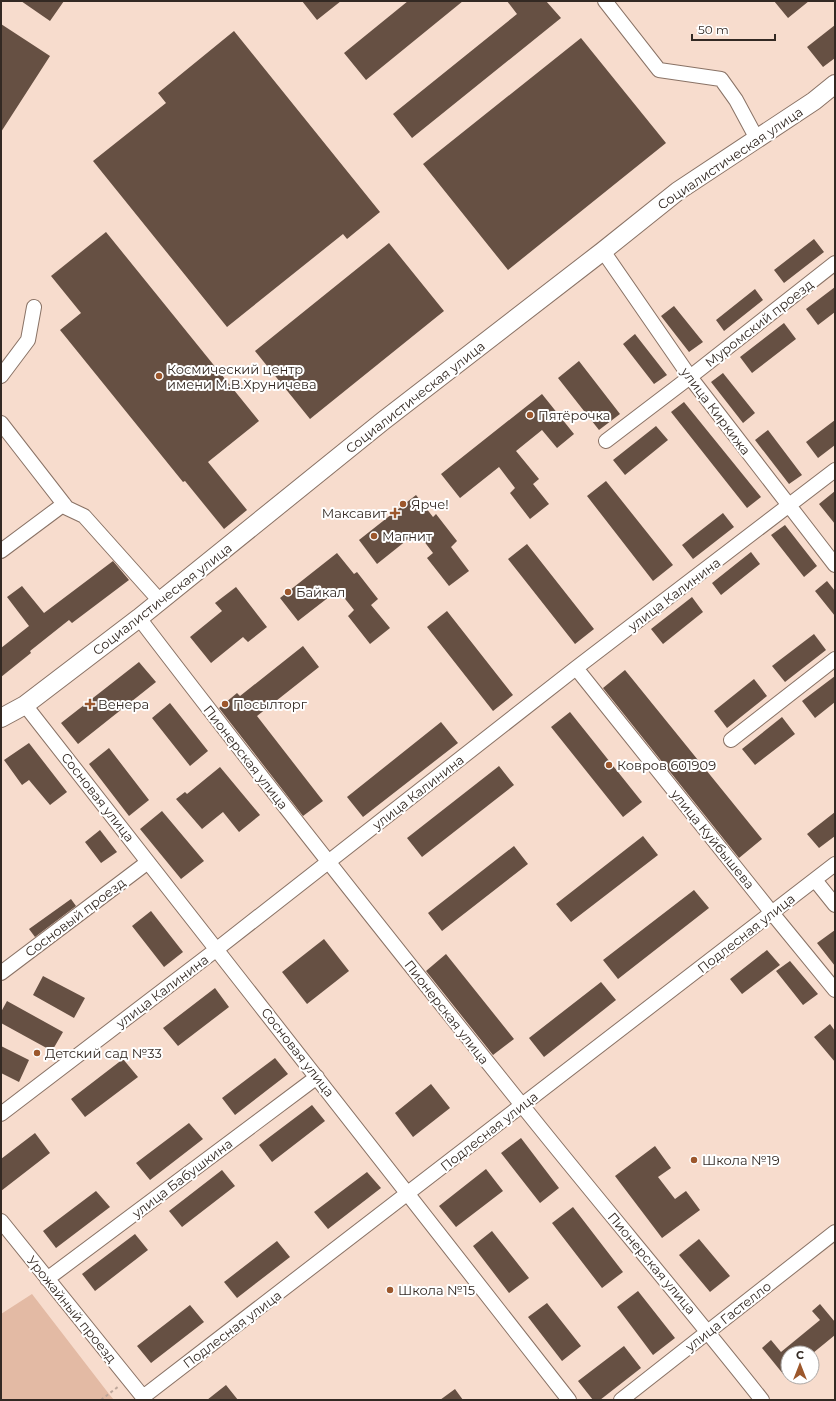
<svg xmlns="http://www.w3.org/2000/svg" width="836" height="1401" font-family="Montserrat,sans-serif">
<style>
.green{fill:#e3baa4}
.building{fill:#665043}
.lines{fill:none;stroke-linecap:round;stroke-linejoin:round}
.minor-casing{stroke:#897265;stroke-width:16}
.major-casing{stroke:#897265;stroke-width:20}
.path{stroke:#bca69a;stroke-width:2;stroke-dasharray:3 3;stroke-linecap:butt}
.minor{stroke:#fff;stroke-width:14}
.major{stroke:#fff;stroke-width:18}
.poi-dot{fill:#9c572c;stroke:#fff;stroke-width:1.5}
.labels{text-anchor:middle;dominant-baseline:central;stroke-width:4;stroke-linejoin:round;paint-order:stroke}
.street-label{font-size:13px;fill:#332923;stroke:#fff}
.poi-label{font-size:13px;fill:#332923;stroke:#fff;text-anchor:start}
</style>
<rect width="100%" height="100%" fill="#f7dccd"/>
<path class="green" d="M32,1294L109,1394L114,1400H1V1314Z"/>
<path class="building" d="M21,1H64L50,21Z
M302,1H341L317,20Z
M408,1H463L366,80L344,53Z
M507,1H546L561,18L412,138L393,114L517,14Z
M774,1H809L788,18Z
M1,24L50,56L1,132Z
M835,25V58L823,67L807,47Z
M234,31L380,212L347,239L343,234L227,327L93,161L166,103L158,93Z
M581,38L666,143L508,270L423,164Z
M106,232L259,421L208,462L247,510L224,529L185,481L183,482L60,330L81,313L51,276Z
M814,239L824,252L784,283L774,270Z
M389,243L444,311L310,419L255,351Z
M835,287V312L818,325L806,309Z
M755,289L763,300L724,331L716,320Z
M674,306L703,342L689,352L661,316Z
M784,323L796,339L752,373L740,357Z
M635,334L667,375L654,384L623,344Z
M579,361L620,414L599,430L558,378Z
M723,373L755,413L743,423L711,382Z
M542,394L574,434L557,448L542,430L516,451L539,479L533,484L549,504L530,519L510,493L515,488L499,467L460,498L441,474Z
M684,402L761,497L747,508L671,412Z
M835,420V445L818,458L806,442Z
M656,426L668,440L625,475L613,460Z
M768,430L802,475L789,484L755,440Z
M606,481L673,565L653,581L587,496Z
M835,491V524L819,504Z
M416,495L433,517L436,514L457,541L451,547L469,571L449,586L427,558L433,553L417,532L377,564L359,540Z
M723,513L734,527L693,559L682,545Z
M785,525L817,566L804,577L771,535Z
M527,544L594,629L575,644L508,559Z
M751,552L760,564L721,595L712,583Z
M337,553L354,574L357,572L378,599L371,605L390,628L370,644L348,616L354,610L338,590L298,621L280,598Z
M113,561L129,580L72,623L69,620L30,651L31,653L1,677V648L29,626L7,597L22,586L44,613Z
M827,581L835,591V616L815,591Z
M236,587L267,627L248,642L243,637L211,663L190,637L222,611L215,603Z
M692,597L703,612L663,644L651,629Z
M447,611L513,695L493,711L427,627Z
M814,634L826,650L785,682L772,666Z
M303,646L319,667L257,716L323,801L303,816L219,708L237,693L240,696Z
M139,662L156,682L78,744L61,723Z
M625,670L762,839L739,858L603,688Z
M835,676V702L815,718L802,701Z
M754,679L767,696L727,728L714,711Z
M170,703L208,751L190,766L152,718Z
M570,712L642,802L623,817L551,727Z
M782,717L795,734L755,765L742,749Z
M441,722L458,743L363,817L347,797Z
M29,743L67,792L50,805L29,780L22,785L4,760Z
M109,748L149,800L129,816L89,764Z
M499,766L514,785L422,857L407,838Z
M220,767L260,815L239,832L223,812L202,829L176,799L185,792L187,794Z
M162,811L204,861L181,879L140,829Z
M835,812V836L819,848L807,834Z
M100,830L117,852L101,863L85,842Z
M643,836L658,855L571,922L556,904Z
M514,846L528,864L442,931L428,913Z
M694,890L709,908L618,979L603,960Z
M71,899L76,906L35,937L29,929Z
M151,911L183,952L164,967L132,926Z
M835,930V966L817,943Z
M324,939L349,971L307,1004L282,972Z
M767,950L780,965L742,994L730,979Z
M446,954L514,1039L493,1055L426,971Z
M790,961L818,994L803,1005L776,971Z
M43,976L85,998L74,1018L33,995Z
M601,982L616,1000L544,1057L529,1038Z
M215,988L229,1007L178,1046L163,1028Z
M7,1001L63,1032L52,1051L1,1023V1012Z
M830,1024L835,1031V1062L814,1037Z
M1,1046L29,1060L19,1082L1,1073Z
M275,1058L288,1074L235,1115L222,1098Z
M123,1059L138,1077L85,1117L71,1099Z
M431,1084L450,1108L413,1137L395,1113Z
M312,1105L325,1121L272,1162L259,1145Z
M189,1123L203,1139L150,1180L136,1163Z
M35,1133L50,1153L1,1191V1159Z
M521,1138L559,1188L540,1203L501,1153Z
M655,1146L671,1168L658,1177L675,1199L686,1191L700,1210L662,1238L615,1176Z
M486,1169L503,1191L456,1227L439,1206Z
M222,1170L235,1186L182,1227L169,1211Z
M367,1172L381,1188L328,1229L314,1212Z
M96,1191L110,1207L56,1248L43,1231Z
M573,1207L623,1272L602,1288L552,1223Z
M492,1231L529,1278L509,1293L473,1246Z
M135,1234L148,1250L95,1291L82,1274Z
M699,1239L730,1276L710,1292L679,1255Z
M277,1241L290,1257L237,1298L224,1282Z
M638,1291L675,1338L653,1355L617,1307Z
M547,1303L581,1346L562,1361L528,1317Z
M820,1304L835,1322V1335L813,1353H788V1380L762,1348L771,1340L781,1352L820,1320L812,1311Z
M190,1305L204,1322L151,1363L137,1346Z
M624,1346L641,1368L600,1400H593L578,1381Z
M226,1385L238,1400H207Z
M455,1389L463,1400H440Z"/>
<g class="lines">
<g class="minor-casing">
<path id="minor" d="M605,1L659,70L721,79L736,100L757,139
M603,251L690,377L835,565
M1,376L28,340L34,307
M1,423L67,508L84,516L160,601
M606,441L690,377L835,263
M1,551L64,504
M139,618C264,782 392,943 521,1104C600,1203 683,1300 762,1400
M576,668L772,913L835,990
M25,705L569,1400
M731,740L835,659
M815,880L835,905
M1,973L148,862
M1,1114L217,949L576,668L835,470
M1,1221L143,1397L835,864
M47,1279L317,1077
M621,1400L835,1232"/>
</g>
<g class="major-casing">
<path id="major" d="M1,718L25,705L139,618L383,421L603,251L678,191L814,101L835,84"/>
</g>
<path class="path" d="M101,1400L119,1386"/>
<use href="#minor" class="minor"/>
<use href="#major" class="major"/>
</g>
<g class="poi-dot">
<circle cx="159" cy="376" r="4"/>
<circle cx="530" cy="415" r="4"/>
<circle cx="403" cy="504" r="4"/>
<path d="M393 507h4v4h4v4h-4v4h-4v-4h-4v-4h4z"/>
<circle cx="374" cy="536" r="4"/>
<circle cx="288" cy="592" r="4"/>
<path d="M88 698h4v4h4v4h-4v4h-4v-4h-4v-4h4z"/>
<circle cx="225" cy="704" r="4"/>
<circle cx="609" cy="765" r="4"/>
<circle cx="37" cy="1053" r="4"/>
<circle cx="694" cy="1160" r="4"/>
<circle cx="390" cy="1290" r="4"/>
</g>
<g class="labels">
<g class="street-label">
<text transform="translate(730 158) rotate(-34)">Социалистическая улица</text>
<text transform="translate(759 323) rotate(-38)">Муромский проезд</text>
<text transform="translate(415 397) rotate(-38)">Социалистическая улица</text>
<text transform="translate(716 411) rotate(53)">улица Киркижа</text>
<text transform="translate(674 594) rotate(-37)">улица Калинина</text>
<text transform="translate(162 599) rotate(-38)">Социалистическая улица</text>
<text transform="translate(246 757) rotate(52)">Пионерская улица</text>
<text transform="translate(418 792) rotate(-38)">улица Калинина</text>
<text transform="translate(98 797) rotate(52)">Сосновая улица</text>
<text transform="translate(713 839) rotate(51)">улица Куйбышева</text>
<text transform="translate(75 917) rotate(-37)">Сосновый проезд</text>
<text transform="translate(746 933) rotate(-38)">Подлесная улица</text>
<text transform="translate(162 991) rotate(-37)">улица Калинина</text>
<text transform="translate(447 1012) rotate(52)">Пионерская улица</text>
<text transform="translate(298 1052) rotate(52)">Сосновая улица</text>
<text transform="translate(489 1131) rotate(-38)">Подлесная улица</text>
<text transform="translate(182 1178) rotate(-37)">улица Бабушкина</text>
<text transform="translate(652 1263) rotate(50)">Пионерская улица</text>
<text transform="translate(72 1309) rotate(51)">Урожайный проезд</text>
<text transform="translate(728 1316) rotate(-38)">улица Гастелло</text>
<text transform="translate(232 1329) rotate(-37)">Подлесная улица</text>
</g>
<g class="poi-label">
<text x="167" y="369">Космический центр<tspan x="167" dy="15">имени М.В.Хруничева</tspan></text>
<text x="538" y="415">Пятёрочка</text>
<text x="411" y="504">Ярче!</text>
<text x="387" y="513" text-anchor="end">Максавит</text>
<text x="382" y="536">Магнит</text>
<text x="296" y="592">Байкал</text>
<text x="98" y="704">Венера</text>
<text x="233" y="704">Посылторг</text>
<text x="617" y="765">Ковров 601909</text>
<text x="45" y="1053">Детский сад №33</text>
<text x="702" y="1160">Школа №19</text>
<text x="398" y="1290">Школа №15</text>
</g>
</g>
<rect width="836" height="1401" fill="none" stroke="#332923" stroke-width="4"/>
<g transform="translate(800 1365)"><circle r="19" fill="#ffffff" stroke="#ada9a7"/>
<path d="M0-3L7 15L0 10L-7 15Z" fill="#9c572c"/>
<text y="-6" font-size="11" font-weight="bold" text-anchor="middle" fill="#332923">С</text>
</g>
<path d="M692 34v6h83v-6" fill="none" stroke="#332923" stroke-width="2"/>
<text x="698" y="34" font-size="12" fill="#332923" stroke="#ffffff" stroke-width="3" paint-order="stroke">50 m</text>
</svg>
